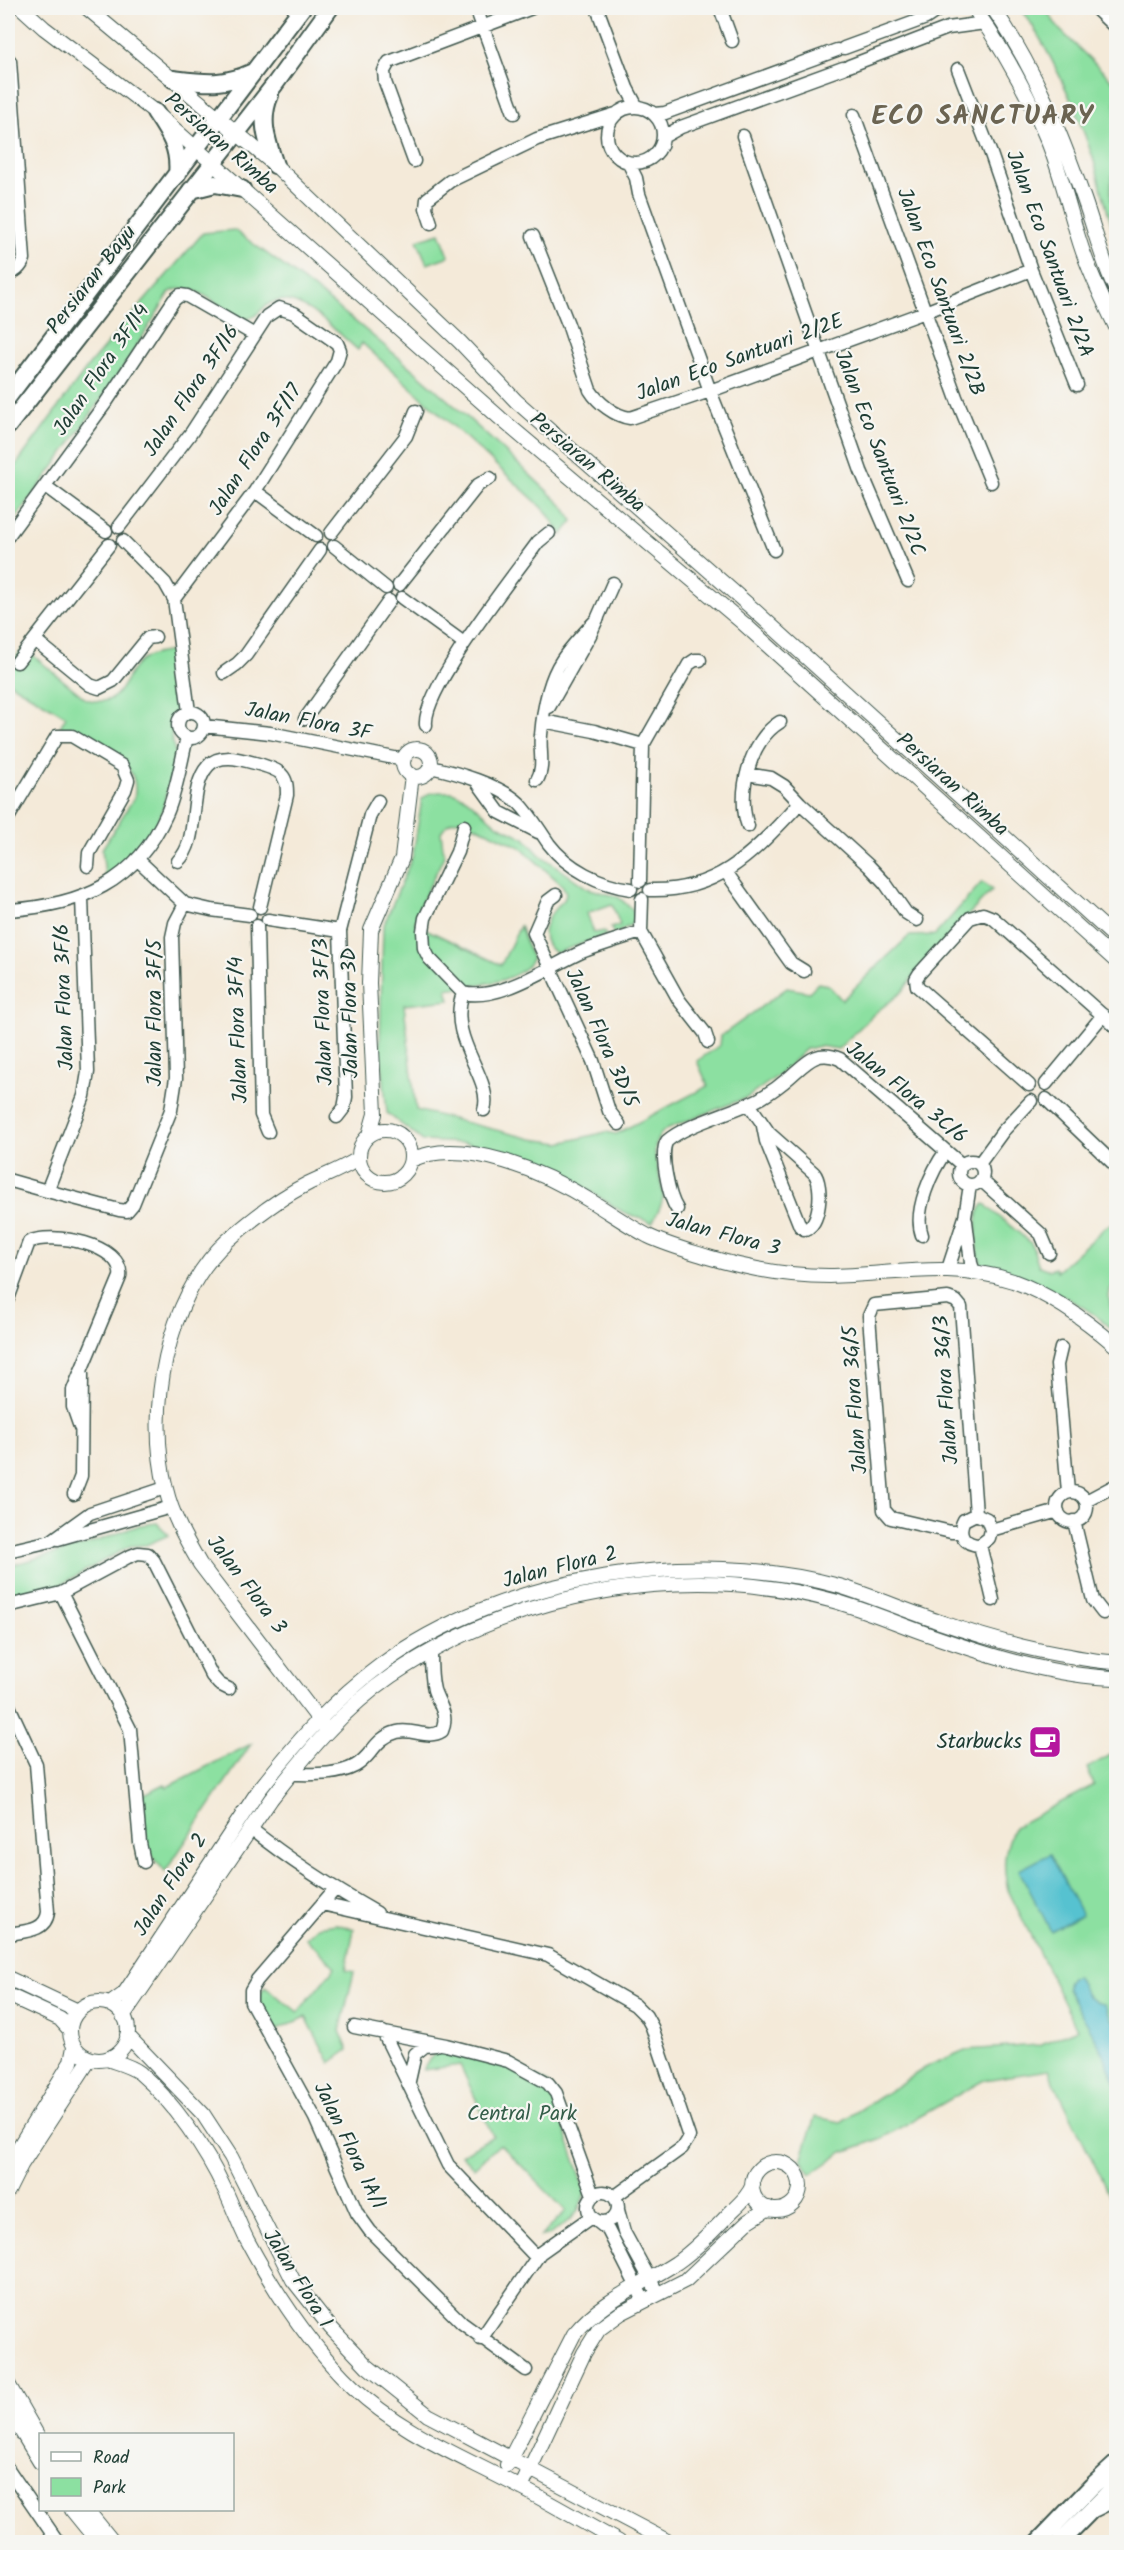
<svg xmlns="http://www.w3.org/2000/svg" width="1124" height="2550" font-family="Kalam,sans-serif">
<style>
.green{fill:#8ce0a1;stroke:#568e6a;stroke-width:1.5}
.water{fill:#56c2d0;stroke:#3a8082;stroke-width:1.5}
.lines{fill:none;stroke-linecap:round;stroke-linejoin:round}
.minor-casing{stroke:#3f574d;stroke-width:15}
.tertiary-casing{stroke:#3f574d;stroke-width:16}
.secondary-casing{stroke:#3f574d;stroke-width:20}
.minor{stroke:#fff;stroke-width:12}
.tertiary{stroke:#fff;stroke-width:14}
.secondary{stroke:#fff;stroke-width:16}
.labels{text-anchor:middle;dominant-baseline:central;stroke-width:4.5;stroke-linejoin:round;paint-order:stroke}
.street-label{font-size:21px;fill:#1f3d34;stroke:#f6f6f2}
.poi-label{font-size:21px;fill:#1f3d34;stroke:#f6f6f2;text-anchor:end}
.park-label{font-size:21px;fill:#355e4a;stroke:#f6f6f2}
.district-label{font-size:27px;font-weight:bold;letter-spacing:1.5px;fill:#6b6452;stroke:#f6f6f2}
</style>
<rect width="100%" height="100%" fill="#f6f6f2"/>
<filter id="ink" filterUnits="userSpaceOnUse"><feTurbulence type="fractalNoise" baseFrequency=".0167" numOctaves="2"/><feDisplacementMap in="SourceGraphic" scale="12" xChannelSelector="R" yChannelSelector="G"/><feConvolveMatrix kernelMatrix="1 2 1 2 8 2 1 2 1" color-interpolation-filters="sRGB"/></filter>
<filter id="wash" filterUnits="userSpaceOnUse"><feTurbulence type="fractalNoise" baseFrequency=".008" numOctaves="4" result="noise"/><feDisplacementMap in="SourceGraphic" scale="24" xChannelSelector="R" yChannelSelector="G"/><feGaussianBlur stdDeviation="1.35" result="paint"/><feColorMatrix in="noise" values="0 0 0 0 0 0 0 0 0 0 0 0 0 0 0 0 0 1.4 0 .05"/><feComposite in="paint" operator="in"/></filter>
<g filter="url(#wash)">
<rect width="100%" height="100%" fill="#f4ead9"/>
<path class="green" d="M1021,8H1045L1059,29L1116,84V166L1111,181V200L1116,202V237C1106,211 1101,184 1093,158C1075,105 1052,54 1021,8Z
M234,230C354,314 459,407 565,508L573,521L562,535L545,510L362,343L358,350C338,333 299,291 272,302C259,308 257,321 241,319C220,308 194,279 170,292L128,360L66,450L8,529V476L89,365L203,233Z
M440,233L449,256L427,264L417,240Z
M24,648L86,699C127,711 120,672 145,658C153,653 164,652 173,651L181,710L174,723L171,736L176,756L162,812L148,842L106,884L102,849L134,798C137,785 134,774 125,765L60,727L66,716L8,682V666Z
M440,792H452L466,798L498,825L525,838L539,854L587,888L618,897L632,909L634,916L632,924L614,935L611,928L620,925L612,904L587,913L594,933L604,931L606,935L556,953C533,939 548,913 564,900L566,893L562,885L520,847L463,820C452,820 447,823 441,832L444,856L419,908L415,924L501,965L520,926L532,959C520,984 472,985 447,989L450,1000L404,1005L416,1110L532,1139L560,1143L606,1132L616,1134L708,1086L697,1061L720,1045L721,1036L787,988L809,992L818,983L828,985L842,1000L909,936L935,935L982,882L992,890L923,963L902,992L875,1013L838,1049L819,1046L806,1049L780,1074L748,1097L666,1129C643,1147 663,1173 663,1197C662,1206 656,1215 652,1223L623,1212L564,1175L517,1154L463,1143L423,1141L387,1113L380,1044L383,927L413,855L422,799L430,793Z
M984,1204L1031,1243L1039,1266L1049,1270L1055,1268L1057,1271L1107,1226L1116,1223V1280L1110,1290L1109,1298L1111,1309L1116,1317V1333C1081,1298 1031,1280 984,1269C975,1257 973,1213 984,1204Z
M157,1523L169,1535L146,1545L130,1546L56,1587L8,1598V1566L86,1545L140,1525Z
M251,1744L165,1872L147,1849L142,1795L165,1784L167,1787Z
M1116,1752V2208L1048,2070L984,2080L882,2138L843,2152L811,2174L801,2160L815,2117L841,2122L928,2066L965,2050L1039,2045L1077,2029L1008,1890C1002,1864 1004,1851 1014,1827L1094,1785L1087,1768Z
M336,1924L354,1929L346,1970L354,1972L340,2031L348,2050L330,2063L306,2017L271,2033L260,2015L257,1998L265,1987L298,2012L335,1967L306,1938L318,1927Z
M451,2048L507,2062L548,2083L586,2191L578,2211L571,2219L549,2235L541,2236L566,2211L500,2144L474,2168L461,2155L493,2136L460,2065L423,2070C431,2056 435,2050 451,2048Z"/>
<path class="water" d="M1050,1854L1082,1915L1051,1931L1019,1870Z
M1077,1977C1083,1989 1089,2004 1104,2004L1116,2026V2041L1114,2042L1116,2047V2084L1097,2041L1067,1989V1983L1071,1978Z"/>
</g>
<g filter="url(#ink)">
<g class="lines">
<g class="minor-casing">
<path id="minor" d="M476,8L514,113
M597,8L627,88L637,107
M720,8L732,41
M1095,8L1116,28
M844,48L926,18L941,8
M8,59L10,61L24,259C21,267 17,272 8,273
M849,66L948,28L985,23
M958,69L991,154L1031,270L1077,385
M607 135a28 28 0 1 1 56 0a28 28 0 1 1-56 0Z
M654,114L665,113L837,50
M854,115L956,397L991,482
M743,136L861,471L908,581
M663,137L681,127L843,68
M414,161L385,82L384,71L389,62L532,8
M628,162L636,178L639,194L710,391L774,550
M431,223L426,208L427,199L450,181L537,139L616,114
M533,236L568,324L590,390C598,403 615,416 630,418L710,391L925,312L1031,270
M45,486L106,531
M255,491L316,536
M119,527L191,433L267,316L279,308L294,313L337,343L340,350L337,361L255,491L174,599
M331,533L406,436L416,411
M8,536L107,401L174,300L180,295L187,296L253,334
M123,541L165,583L174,599L189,712
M334,546L386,588
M399,585L478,485L490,478
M402,598L464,643
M35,640L90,685L99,688L113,681L148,638L155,637
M17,662L109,545
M224,673L237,664L246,655L320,550
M549,707L590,635L613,583
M178 725a13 13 0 1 1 26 0a13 13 0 1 1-26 0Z
M305,719L389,601
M543,721L594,731L643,745
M426,725C422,690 515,574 538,542L549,533
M204,726L270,733L404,760
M430,767C455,772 500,785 519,803C531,815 539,830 549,844C567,868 600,885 631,889
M747,774L771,778L784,786L800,803L869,866L885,883L906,913L917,920
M537,780C545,767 539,750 541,735C543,711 548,681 562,660C572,645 586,631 598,618
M478,783L499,812L538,832
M8,818L57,736H72L122,766L128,780L125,790L89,853L88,866
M748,826C736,794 750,740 780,722
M137,859L185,904L211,910L250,915
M178,861C201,840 187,789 208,766C213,760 221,758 229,758C238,758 275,767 281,774C287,780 287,787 287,795L260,907
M726,872L791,963L804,971
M640,881L643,745L689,664L695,660H700
M650,890C721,892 755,850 800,803
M556,895L548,901L534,933L593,1061L609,1111L619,1124
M9,910C81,905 136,883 167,813C177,789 181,762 187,737
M268,920L340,931
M257,926L261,1115L268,1132
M641,932L679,1000L705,1033L708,1042
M463,993C500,1002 551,965 584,951C603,944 622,938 641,932L642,899
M463,993L429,958L424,948L423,931L425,918L457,852L464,826
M463,993C446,1040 494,1078 484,1110
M1046,1084L1103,1015
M1029,1085L917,986L916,979L919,974L970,918L983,914L993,918L1116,1027
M1046,1099L1116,1166
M749,1104L769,1133L814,1173C824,1185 820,1229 804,1229L800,1226L766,1141L763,1126
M337,1117L344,1108L346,1097L340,931L370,815L378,801
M959 1173a12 12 0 1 1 24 0a12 12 0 1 1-24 0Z
M979,1164L1003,1131L1031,1101
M8,1180L47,1191L84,1096L88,1072L82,897
M981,1180L1041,1234L1049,1253
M47,1191L119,1210L127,1211L133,1204L171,1110L176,1078L172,937L175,923L185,904
M677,1209C669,1197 659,1152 667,1141C686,1124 735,1112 761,1098C771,1092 782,1084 791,1076C807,1062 817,1049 840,1059L962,1165
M966,1221L971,1263L974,1272
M922,1235C913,1211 932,1170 946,1151
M948,1269L965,1217L970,1185
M8,1299L29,1242C51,1231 125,1244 120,1277L73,1390V1407L80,1427
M1061,1348L1057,1365L1068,1492
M1057 1507a15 15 0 1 1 30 0a15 15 0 1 1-30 0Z
M74,1494L81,1476L82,1374
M1086,1501L1116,1485
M1074,1521L1093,1600L1103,1613
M991,1530L987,1519L976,1514L964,1520C957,1533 964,1545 980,1545L989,1538L991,1530L1058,1511
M961,1532H951L891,1518L884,1510L869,1316L874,1305L948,1298L956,1301L961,1307L976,1514
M58,1539L171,1507
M980,1545L993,1600
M8,1551L51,1541L90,1513L165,1488
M61,1593L130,1729L140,1843L144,1862
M8,1606L61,1593L128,1557L138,1553L148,1554L154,1561L212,1676L219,1684L229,1689
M8,1704L36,1764L48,1912C46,1932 24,1931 8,1934
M291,1774C311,1774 336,1776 355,1766C373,1756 374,1738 397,1732C413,1728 428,1740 442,1731C449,1715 439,1705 434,1690C431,1678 431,1665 431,1652
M251,1829C291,1861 333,1888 377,1913
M335,1889L257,1980L251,1990V2002L315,2118L357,2213L370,2231L462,2323L526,2370
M322,1904L548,1955L635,2005L646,2016L652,2027L689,2137L682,2148L614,2197
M354,2027L446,2045L508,2061L548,2083L556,2093L593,2195
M383,2032L448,2165L536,2257
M409,2081L415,2054L425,2046L436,2045
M588 2207a15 15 0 1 1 30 0a15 15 0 1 1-30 0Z
M618,2210L624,2232L658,2294
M598,2222L608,2230L644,2301
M481,2339L540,2253L591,2217
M8,2469L58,2542
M1096,2510L1116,2500"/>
</g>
<g class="tertiary-casing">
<path id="tertiary" d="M22,8L44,28L155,112L500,418L743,623L1116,961
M87,8L275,165L460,342L516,401L753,609L1116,938
M974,8C1003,49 1027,92 1047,139C1061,172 1069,209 1080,243C1089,272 1103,300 1116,327
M993,8C1034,67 1060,131 1084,199C1095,230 1102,261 1116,290
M403 763a14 14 0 1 1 28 0a14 14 0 1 1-28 0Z
M359 1156a26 26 0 1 1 52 0a26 26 0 1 1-52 0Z
M369,1135L375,1114L369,983L371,930L402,858L412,775
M411,1160C464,1135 548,1174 594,1203C612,1214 629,1226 648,1236C667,1245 689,1251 708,1257C748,1269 788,1276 829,1276C893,1275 950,1260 1013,1281C1052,1295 1086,1320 1116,1346
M323,1725L200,1564C186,1540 172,1515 166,1489C146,1411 166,1297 227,1241C252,1219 279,1198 309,1183C326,1175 342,1169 358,1159
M8,1978L78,2011
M8,1995L60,2019L70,2030
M70 2031a29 29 0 1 1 58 0a29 29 0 1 1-58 0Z
M110,2004L124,1994L259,1790C295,1744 333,1700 381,1665C501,1576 695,1546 839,1586C872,1596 904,1610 937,1621C980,1636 1024,1649 1070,1656C1085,1659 1101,1662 1116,1662
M123,2016L271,1799C306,1754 344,1708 391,1676C517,1590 687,1561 834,1601C867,1610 898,1624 930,1635C990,1656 1053,1676 1116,1678
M127,2035L203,2114L231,2157L293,2280L331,2328L367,2366L428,2415L669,2542
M107,2059C118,2063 131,2066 140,2073C173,2101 207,2151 225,2190C233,2207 239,2224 247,2240C276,2294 309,2345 353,2387C398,2430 454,2453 508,2481C546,2500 582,2522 619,2542
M752 2186a24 24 0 1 1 48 0a24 24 0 1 1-48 0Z
M8,2165L71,2062L74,2047
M8,2191L21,2165L90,2059
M8,2384L40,2440
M8,2409L40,2462
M507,2465L574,2334C603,2299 639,2287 676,2263C696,2249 714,2230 730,2213C739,2204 749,2196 753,2184
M521,2488L584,2353L599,2329L621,2313L686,2280L747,2222L769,2208
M72,2510L98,2542
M87,2510L113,2542"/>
</g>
<g class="secondary-casing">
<path id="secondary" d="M173,79C205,83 223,86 253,72
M270,95C259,120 267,141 275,165
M155,112C169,133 180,148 177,175
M191,190L215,184L242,189
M8,397L302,8
M8,426L275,84L330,8
M1038,2542L1092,2486L1116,2464
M1060,2542L1116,2485"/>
</g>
<use href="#minor" class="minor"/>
<use href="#tertiary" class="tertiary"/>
<use href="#secondary" class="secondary"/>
</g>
</g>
<defs>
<g id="cafe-square" transform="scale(1.725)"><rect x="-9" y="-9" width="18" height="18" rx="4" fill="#b5179e" stroke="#f6f6f2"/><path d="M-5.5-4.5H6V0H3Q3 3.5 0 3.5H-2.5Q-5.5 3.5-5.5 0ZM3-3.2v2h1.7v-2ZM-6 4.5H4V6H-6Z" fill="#fff"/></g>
</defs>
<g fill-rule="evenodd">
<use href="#cafe-square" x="1045" y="1742"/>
</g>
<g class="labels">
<g class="street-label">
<text transform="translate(221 144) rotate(41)">Persiaran Rimba</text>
<text transform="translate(1049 254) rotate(70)">Jalan Eco Santuari 2/2A</text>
<text transform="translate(92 280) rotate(-52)">Persiaran Bayu</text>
<text transform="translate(940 292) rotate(70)">Jalan Eco Santuari 2/2B</text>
<text transform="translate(740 358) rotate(-20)">Jalan Eco Santuari 2/2E</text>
<text transform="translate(102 370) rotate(-56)">Jalan Flora 3F/14</text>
<text transform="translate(192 391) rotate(-56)">Jalan Flora 3F/16</text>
<text transform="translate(256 450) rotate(-57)">Jalan Flora 3F/17</text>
<text transform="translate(879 453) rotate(69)">Jalan Eco Santuari 2/2C</text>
<text transform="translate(587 463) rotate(40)">Persiaran Rimba</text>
<text transform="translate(308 722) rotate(11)">Jalan Flora 3F</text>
<text transform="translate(952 785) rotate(42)">Persiaran Rimba</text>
<text transform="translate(65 997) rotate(-92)">Jalan Flora 3F/6</text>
<text transform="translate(324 1012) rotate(-92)">Jalan Flora 3F/3</text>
<text transform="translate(155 1013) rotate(-90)">Jalan Flora 3F/5</text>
<text transform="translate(351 1013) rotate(-91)">Jalan Flora 3D</text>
<text transform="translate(239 1030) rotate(-92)">Jalan Flora 3F/4</text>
<text transform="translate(601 1038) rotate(66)">Jalan Flora 3D/5</text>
<text transform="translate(906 1093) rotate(39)">Jalan Flora 3C/6</text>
<text transform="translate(723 1235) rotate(15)">Jalan Flora 3</text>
<text transform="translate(947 1390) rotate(-94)">Jalan Flora 3G/3</text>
<text transform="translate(856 1400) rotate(-94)">Jalan Flora 3G/5</text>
<text transform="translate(560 1568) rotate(-14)">Jalan Flora 2</text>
<text transform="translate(246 1585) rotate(53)">Jalan Flora 3</text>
<text transform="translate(171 1885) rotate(-57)">Jalan Flora 2</text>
<text transform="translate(349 2146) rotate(64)">Jalan Flora 1A/1</text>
<text transform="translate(297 2279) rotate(58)">Jalan Flora 1</text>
</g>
<g class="poi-label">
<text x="1022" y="1742">Starbucks</text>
</g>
<g class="park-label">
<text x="522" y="2114">Central Park</text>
</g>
<g class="district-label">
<text x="983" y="116">ECO SANCTUARY</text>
</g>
</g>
<rect width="1124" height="2550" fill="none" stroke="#f6f6f2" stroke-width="30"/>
<rect x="39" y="2433" width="195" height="78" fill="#f6f6f2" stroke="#a0aca6" stroke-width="1.5"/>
<rect x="51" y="2452" width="30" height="9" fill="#ffffff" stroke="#a0aca6" stroke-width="1.5"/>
<text x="93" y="2463" font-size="18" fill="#1f3d34">Road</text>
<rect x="51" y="2478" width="30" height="18" fill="#8ce0a1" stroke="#a0aca6" stroke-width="1.5"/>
<text x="93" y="2493" font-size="18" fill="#1f3d34">Park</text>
</svg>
